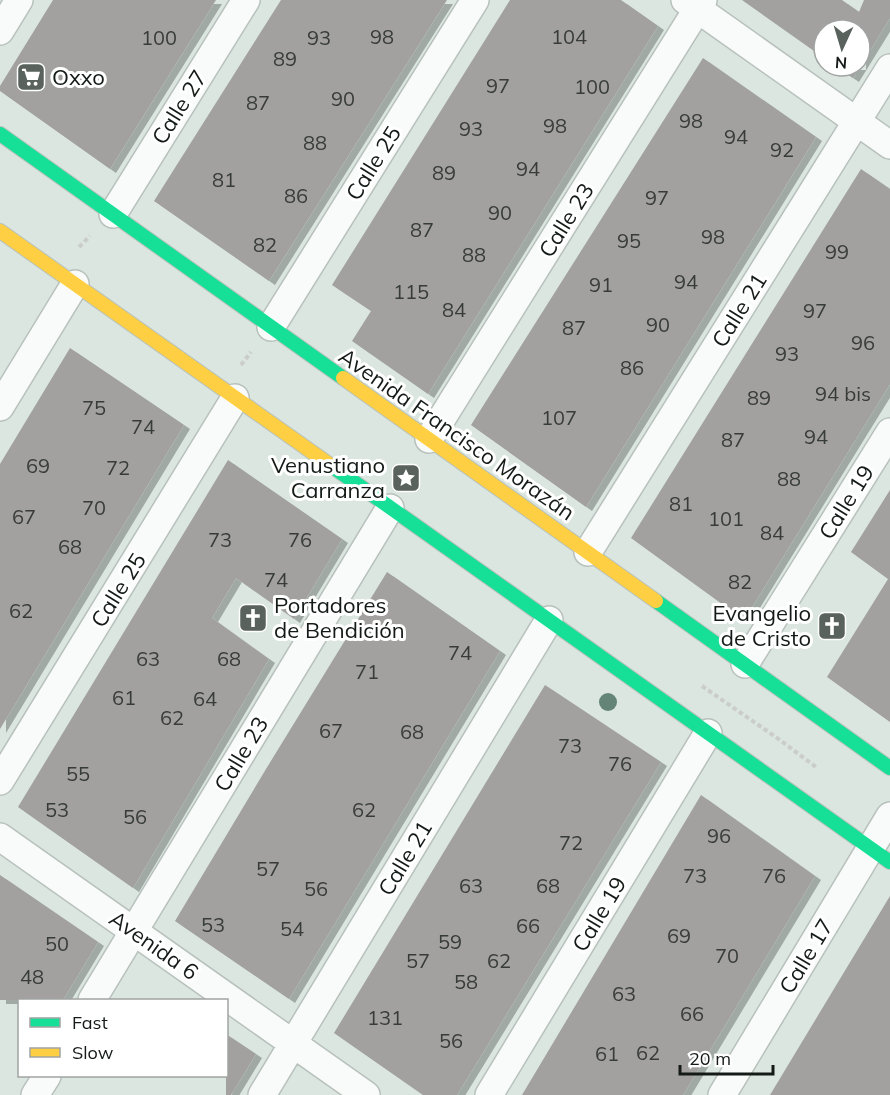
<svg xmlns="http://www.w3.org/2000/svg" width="890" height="1095" font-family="Mulish,sans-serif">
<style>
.building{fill:#a2a1a0;filter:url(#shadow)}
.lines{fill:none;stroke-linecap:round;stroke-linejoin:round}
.street-casing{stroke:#b8c1bc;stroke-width:30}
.fast-casing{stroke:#b8c1bc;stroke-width:16}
.slow-casing{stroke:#b8c1bc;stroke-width:16}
.path{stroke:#cbcdcb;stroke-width:4;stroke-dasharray:4.5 3;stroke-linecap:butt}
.street{stroke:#f9fbfa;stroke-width:27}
.fast{stroke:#16e098;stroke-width:14}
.slow{stroke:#ffcf43;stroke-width:14}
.tree{fill:#638476}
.labels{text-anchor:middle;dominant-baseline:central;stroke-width:6;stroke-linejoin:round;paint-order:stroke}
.number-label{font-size:20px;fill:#383c39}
.poi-label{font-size:22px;fill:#141b17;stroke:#fff;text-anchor:start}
.street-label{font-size:22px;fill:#141b17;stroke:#fff}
</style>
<defs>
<filter id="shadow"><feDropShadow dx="6" dy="4" stdDeviation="0" flood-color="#0004"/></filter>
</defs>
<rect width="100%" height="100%" fill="#dae6df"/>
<path class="building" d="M53,0H216L110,169L0,91V86Z
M281,0H447L269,281L154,201Z
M510,0H621L658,26L428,394L352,341L371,311L332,285Z
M742,0H842L859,12L864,0H890V18L853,78L835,66H860V30H824V58Z
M703,58L816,137L586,507L471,425Z
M861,169L890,189V384L744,620L631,538Z
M70,348L184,425L0,729V464Z
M228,460L342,539L294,619L236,578L212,618L269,659L133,888L18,807Z
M890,490V722L827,677L888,579L851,552Z
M387,572L500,651L289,999L175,921L266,769Z
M545,685L661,762L457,1095H423L334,1033Z
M701,795L815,876L683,1095H522Z
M0,875L98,942L63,1000H0Z
M890,896V1095H770L852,959Z
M226,1034L256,1054L231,1095H226Z"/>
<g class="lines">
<g class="street-casing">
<path id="street" d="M685,0L890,145
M0,31L19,0
M113,214L246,0
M271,327L475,0
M0,407L75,284
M429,439L703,0
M588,552L890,68
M745,664L890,432
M0,781L235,398
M0,837L366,1095
M92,1000L390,508
M35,1095L47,1076
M262,1095L549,620
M489,1095L708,733
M722,1095L890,816"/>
</g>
<g class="fast-casing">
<path id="fast" d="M0,134L343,378
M333,467L890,862
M656,601L890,768"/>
</g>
<g class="slow-casing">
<path id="slow" d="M0,231L333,467
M343,378L656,601"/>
</g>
<path class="path" d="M79,247L90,236
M241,365L251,352
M702,686L780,740L816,767"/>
<use href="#street" class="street"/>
<use href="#fast" class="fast"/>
<use href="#slow" class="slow"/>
</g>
<circle class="tree" cx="608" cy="702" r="9"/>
<defs>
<g id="supermarket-square" transform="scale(1.5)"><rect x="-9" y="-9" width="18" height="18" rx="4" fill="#59625d" stroke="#fff"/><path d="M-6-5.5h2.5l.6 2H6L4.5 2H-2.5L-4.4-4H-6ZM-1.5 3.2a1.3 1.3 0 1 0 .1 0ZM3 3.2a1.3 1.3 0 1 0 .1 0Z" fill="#fff"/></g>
<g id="sight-square" transform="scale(1.5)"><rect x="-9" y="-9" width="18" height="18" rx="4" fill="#59625d" stroke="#fff"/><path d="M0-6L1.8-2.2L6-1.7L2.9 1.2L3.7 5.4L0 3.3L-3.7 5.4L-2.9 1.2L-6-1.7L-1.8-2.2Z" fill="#fff"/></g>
<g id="church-square" transform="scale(1.5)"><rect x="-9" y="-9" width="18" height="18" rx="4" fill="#59625d" stroke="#fff"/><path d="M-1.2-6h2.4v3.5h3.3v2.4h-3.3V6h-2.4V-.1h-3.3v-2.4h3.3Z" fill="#fff"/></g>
</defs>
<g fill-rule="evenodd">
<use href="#supermarket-square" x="31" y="77"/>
<use href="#sight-square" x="406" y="478"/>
<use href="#church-square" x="253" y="618"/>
<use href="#church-square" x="832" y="626"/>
</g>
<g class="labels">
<g class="number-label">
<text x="382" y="36">98</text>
<text x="569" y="36">104</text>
<text x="159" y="37">100</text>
<text x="319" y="37">93</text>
<text x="285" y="58">89</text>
<text x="498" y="85">97</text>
<text x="592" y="86">100</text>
<text x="343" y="98">90</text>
<text x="258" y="102">87</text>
<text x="691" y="120">98</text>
<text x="555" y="125">98</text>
<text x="471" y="128">93</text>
<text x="736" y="136">94</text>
<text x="315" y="142">88</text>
<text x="782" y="149">92</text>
<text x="528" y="168">94</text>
<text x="444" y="172">89</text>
<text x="224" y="179">81</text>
<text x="296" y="195">86</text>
<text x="657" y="197">97</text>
<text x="500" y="212">90</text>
<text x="422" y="229">87</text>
<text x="713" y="236">98</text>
<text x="629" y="240">95</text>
<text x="265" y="244">82</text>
<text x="837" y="251">99</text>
<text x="474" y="254">88</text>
<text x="686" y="281">94</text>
<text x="601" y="284">91</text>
<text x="411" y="291">115</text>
<text x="454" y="309">84</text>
<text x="815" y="310">97</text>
<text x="658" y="324">90</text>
<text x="574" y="327">87</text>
<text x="863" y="342">96</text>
<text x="787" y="353">93</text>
<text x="632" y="367">86</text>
<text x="843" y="393">94 bis</text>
<text x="759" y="397">89</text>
<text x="94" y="407">75</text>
<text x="559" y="417">107</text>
<text x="143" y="426">74</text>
<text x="816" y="436">94</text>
<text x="733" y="439">87</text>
<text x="38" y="465">69</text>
<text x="118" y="467">72</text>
<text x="789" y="478">88</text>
<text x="681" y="503">81</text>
<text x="94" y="507">70</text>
<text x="24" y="516">67</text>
<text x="726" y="518">101</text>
<text x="772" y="532">84</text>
<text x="220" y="539">73</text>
<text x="300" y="539">76</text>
<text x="70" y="546">68</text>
<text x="276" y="579">74</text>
<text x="740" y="581">82</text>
<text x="21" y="610">62</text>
<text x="460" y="652">74</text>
<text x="148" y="658">63</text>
<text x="229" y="658">68</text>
<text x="367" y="671">71</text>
<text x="124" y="697">61</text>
<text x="205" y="698">64</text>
<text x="172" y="717">62</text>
<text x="331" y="730">67</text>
<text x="412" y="731">68</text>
<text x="570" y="745">73</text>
<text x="620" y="763">76</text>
<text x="78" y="773">55</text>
<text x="57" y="809">53</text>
<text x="364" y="809">62</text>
<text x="135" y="816">56</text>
<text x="719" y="835">96</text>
<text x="571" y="842">72</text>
<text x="268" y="868">57</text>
<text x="695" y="875">73</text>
<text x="774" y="875">76</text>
<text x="471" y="885">63</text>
<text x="548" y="885">68</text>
<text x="316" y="888">56</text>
<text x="213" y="924">53</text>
<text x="528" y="925">66</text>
<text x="292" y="928">54</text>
<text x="679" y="935">69</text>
<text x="450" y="941">59</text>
<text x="57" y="943">50</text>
<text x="727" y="955">70</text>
<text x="418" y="960">57</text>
<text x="499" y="960">62</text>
<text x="32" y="976">48</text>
<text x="466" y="981">58</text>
<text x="624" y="993">63</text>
<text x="692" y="1013">66</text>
<text x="385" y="1017">131</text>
<text x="451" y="1040">56</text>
<text x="648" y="1052">62</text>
<text x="607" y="1053">61</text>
</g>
<g class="poi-label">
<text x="52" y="77">Oxxo</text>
<text x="385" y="465" text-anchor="end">Venustiano<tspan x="385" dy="25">Carranza</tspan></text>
<text x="274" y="605">Portadores<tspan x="274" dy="25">de Bendición</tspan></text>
<text x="811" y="613" text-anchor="end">Evangelio<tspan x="811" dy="25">de Cristo</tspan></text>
</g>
<g class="street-label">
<text transform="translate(179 107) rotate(-58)">Calle 27</text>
<text transform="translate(373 163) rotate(-58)">Calle 25</text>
<text transform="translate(566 220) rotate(-58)">Calle 23</text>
<text transform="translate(739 310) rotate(-58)">Calle 21</text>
<text transform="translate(457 434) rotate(35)">Avenida Francisco Morazán</text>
<text transform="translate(846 502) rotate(-58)">Calle 19</text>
<text transform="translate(118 590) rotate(-58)">Calle 25</text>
<text transform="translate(241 754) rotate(-59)">Calle 23</text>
<text transform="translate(405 858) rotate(-59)">Calle 21</text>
<text transform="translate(599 914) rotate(-59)">Calle 19</text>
<text transform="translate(154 945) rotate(35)">Avenida 6</text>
<text transform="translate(806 956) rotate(-59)">Calle 17</text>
</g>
</g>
<rect x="18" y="999" width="210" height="78" fill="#ffffff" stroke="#a1a4a2" stroke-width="1.5"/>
<rect x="30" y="1018" width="30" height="9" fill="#16e098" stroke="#a1a4a2" stroke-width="1.5"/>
<text x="72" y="1029" font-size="18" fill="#141b17">Fast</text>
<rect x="30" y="1048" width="30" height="9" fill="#ffcf43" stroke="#a1a4a2" stroke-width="1.5"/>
<text x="72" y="1059" font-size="18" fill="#141b17">Slow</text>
<g transform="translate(842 48) rotate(184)"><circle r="28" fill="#ffffff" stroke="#a1a4a2" stroke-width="1.5"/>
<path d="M0-4.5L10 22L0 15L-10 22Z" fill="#59625d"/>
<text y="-9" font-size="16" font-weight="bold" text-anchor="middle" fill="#141b17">N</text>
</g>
<path d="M680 1065v9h93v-9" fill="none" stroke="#141b17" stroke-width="3"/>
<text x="689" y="1065" font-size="18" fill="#141b17" stroke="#ffffff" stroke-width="4.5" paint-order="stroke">20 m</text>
</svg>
